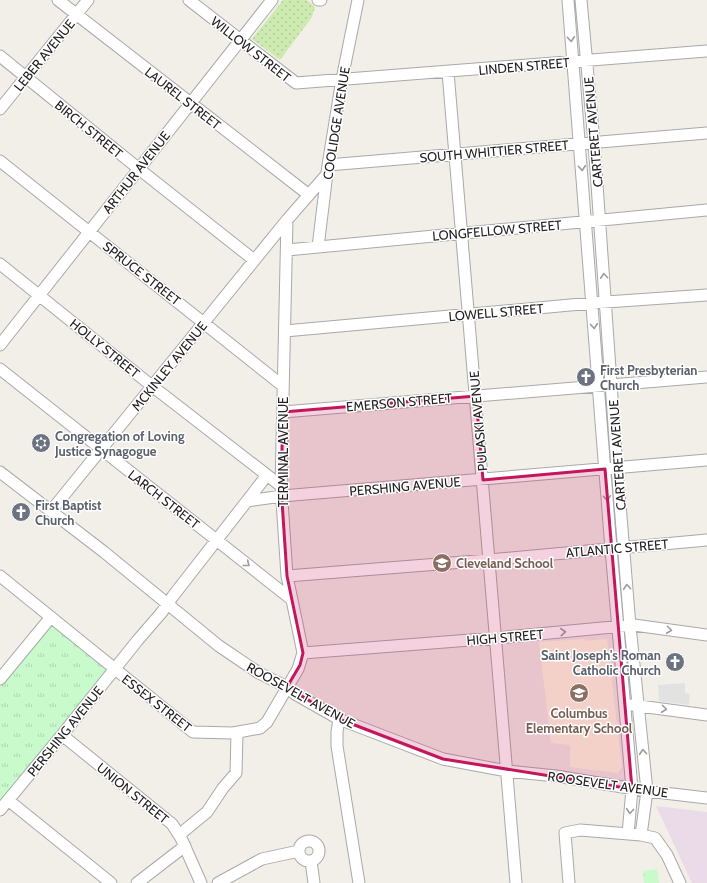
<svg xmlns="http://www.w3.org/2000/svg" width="707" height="883" font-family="Cabin,sans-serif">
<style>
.industrial{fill:#ebdbe8}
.education{fill:#ffffe5}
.grass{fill:url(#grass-dots)}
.park{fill:url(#park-tufts)}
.parking{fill:#e2e2e2}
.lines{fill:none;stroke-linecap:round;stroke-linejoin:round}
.minor-casing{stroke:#a9a9a9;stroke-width:13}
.minor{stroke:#fff;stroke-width:11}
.oneway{stroke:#9c9c9c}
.marked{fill:#c2185b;fill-opacity:0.2;stroke:#c2185b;stroke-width:3;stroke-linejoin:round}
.labels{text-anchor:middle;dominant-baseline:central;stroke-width:3;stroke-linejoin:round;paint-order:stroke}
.street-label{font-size:13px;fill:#222;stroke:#fff}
.worship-label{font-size:13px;font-weight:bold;fill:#5b616d;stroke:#fff;text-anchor:start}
.education-label{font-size:13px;font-weight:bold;fill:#785e54;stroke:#fff;text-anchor:start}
</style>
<defs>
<pattern id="grass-dots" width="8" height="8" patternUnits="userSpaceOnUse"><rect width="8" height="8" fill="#cdebb0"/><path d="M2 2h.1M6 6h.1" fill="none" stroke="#b0c997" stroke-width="1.8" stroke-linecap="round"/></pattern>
<pattern id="park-tufts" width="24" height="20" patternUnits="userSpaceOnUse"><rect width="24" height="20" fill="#c8facc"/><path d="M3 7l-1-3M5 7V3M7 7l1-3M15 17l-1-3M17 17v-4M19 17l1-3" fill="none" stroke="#acd6af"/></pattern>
</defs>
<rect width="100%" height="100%" fill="#f2efe9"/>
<path class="industrial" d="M656,806L707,812V883H692Z"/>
<path class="education" d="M585,639V641L607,639L622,767L618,773L570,767V745L551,743L539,642Z"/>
<path class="grass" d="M283,0H307L315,7L312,17L280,60L252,39Z"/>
<path class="park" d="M49,618L112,673L0,811V677Z
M657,869L659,883H644L643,871Z"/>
<path class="parking" d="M685,683V693L690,694L689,705L659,701L658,685Z"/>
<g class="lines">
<g class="minor-casing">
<path id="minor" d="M58,0L309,195
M189,0L296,83L707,51
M318,0H321
M568,0L611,549L632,789L628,834
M581,0L594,142L617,468L630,626L647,791L641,835
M0,56L139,169L254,260
M448,72L516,883
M0,109L88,0
M0,161L283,386
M328,165C455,155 581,143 707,133
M318,247L328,165L342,79L358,0
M287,250L707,210
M0,264L152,386L281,486
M285,331L592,303L707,295
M0,345L272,0
M0,369L291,599
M283,412L707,377
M0,472L104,552L219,646L259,673L287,687L295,694L339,719L443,759L507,771L556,776L647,791L707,798
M247,501L267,475
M51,511L287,220
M0,576L193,732L233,733L260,728L267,722L298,669L303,653L287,576L281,486L287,220L327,174
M287,576L489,560L707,540
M303,653L496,638L634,625L707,635
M0,679L51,617
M632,705L707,715
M339,719L337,732V746L359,883
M62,735L172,824L181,838L201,883
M8,800L111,883
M0,810L62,735L137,641L162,612L173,596L247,501L282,496L707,460
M179,835L207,812L223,788L236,773L237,733
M299 851a10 10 0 1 1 20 0a10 10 0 1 1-20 0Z
M311,861L314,883
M137,883L185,846
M218,883L262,859L299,851
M569,883L565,833L580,830L641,835L655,838L667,855L680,883"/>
</g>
<use href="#minor" class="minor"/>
</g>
<defs><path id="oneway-chevron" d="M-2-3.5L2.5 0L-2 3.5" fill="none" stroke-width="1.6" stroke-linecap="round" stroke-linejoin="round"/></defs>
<g class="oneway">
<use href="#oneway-chevron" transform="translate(571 39) rotate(86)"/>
<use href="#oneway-chevron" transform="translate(582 168) rotate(86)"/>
<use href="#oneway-chevron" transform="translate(604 276) rotate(-94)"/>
<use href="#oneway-chevron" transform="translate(594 326) rotate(86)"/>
<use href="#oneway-chevron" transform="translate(607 498) rotate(86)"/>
<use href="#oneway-chevron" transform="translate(247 564) rotate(38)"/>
<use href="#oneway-chevron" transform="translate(627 587) rotate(-94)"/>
<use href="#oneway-chevron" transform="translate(669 630) rotate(7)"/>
<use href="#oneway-chevron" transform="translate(563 632) rotate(-5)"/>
<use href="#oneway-chevron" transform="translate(664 709) rotate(7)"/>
<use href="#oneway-chevron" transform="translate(643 752) rotate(-95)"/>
<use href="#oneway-chevron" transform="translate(630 811) rotate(95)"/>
</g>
<path class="marked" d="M476,396L483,480L605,469L632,789L443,759L339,719L287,687L300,665L303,653L287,576L281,486L283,412Z"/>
<defs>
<g id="church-disc" transform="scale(1)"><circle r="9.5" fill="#6b7280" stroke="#fff"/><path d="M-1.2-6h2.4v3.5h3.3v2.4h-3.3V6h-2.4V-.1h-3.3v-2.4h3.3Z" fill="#fff"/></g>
<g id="synagogue-disc" transform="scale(1)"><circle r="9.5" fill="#6b7280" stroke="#fff"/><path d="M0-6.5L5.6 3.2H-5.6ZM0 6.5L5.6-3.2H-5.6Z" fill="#fff"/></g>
<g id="school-disc" transform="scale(1)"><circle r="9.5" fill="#8d6e63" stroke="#fff"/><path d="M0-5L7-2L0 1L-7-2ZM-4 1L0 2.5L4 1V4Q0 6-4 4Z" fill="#fff"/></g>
</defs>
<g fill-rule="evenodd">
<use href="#church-disc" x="586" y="377"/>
<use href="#synagogue-disc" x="41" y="443"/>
<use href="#church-disc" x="21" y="512"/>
<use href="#school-disc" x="442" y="563"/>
<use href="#church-disc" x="675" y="662"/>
<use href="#school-disc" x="579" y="693"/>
</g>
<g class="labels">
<g class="street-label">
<text transform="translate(251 49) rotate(38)">WILLOW STREET</text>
<text transform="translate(44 55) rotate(-51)">LEBER AVENUE</text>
<text transform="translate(524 66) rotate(-5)">LINDEN STREET</text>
<text transform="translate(183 98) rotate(38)">LAUREL STREET</text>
<text transform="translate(336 123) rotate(-81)">COOLIDGE AVENUE</text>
<text transform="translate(89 129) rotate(39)">BIRCH STREET</text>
<text transform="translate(593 132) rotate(-95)">CARTERET AVENUE</text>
<text transform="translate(494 151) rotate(-5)">SOUTH WHITTIER STREET</text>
<text transform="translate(136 172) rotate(-52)">ARTHUR AVENUE</text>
<text transform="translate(497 230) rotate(-5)">LONGFELLOW STREET</text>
<text transform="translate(142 273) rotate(38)">SPRUCE STREET</text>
<text transform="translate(496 312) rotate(-5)">LOWELL STREET</text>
<text transform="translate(105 348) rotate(39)">HOLLY STREET</text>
<text transform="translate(169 366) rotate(-51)">MCKINLEY AVENUE</text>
<text transform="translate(399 402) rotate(-5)">EMERSON STREET</text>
<text transform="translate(478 421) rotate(-95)">PULASKI AVENUE</text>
<text transform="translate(283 452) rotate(-90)">TERMINAL AVENUE</text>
<text transform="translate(617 455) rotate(-94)">CARTERET AVENUE</text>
<text transform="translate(405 486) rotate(-5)">PERSHING AVENUE</text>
<text transform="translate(164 499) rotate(38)">LARCH STREET</text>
<text transform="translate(617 548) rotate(-5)">ATLANTIC STREET</text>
<text transform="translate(505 637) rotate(-5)">HIGH STREET</text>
<text transform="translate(301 695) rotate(29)">ROOSEVELT AVENUE</text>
<text transform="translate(157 703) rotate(38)">ESSEX STREET</text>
<text transform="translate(65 731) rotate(-51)">PERSHING AVENUE</text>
<text transform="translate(608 784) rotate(8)">ROOSEVELT AVENUE</text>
<text transform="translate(133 793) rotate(39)">UNION STREET</text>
</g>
<g class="worship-label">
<text x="600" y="370">First Presbyterian<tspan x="600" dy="15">Church</tspan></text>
<text x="55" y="436">Congregation of Loving<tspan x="55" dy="15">Justice Synagogue</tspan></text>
<text x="35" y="505">First Baptist<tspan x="35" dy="15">Church</tspan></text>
<text x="661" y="655" text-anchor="end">Saint Joseph's Roman<tspan x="661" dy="15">Catholic Church</tspan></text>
</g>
<g class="education-label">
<text x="456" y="563">Cleveland School</text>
<text x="579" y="713" text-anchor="middle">Columbus<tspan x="579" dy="15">Elementary School</tspan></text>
</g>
</g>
</svg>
